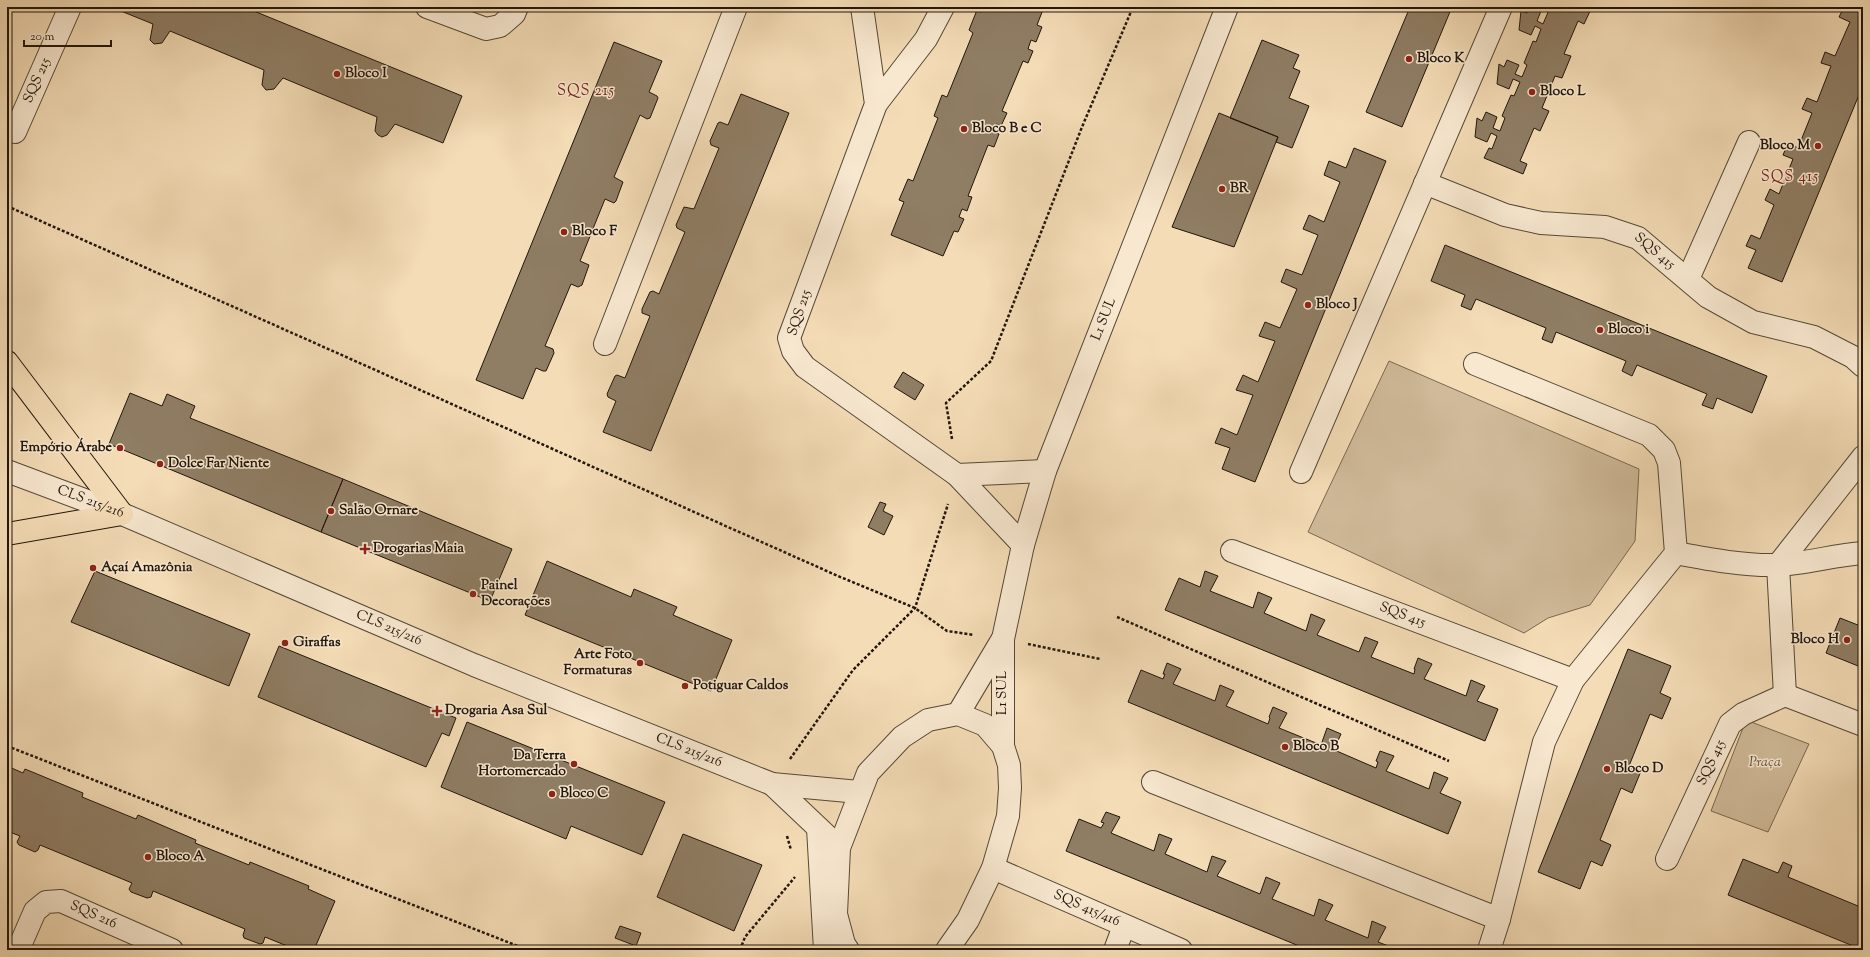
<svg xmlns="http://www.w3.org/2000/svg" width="1870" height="957" font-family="'Sorts Mill Goudy',serif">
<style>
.green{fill:#d0ba99;stroke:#796852}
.building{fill:#8f7d64;stroke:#22160b}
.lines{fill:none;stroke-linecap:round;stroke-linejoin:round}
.minor-casing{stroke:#564836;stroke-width:24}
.major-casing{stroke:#22160b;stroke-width:24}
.path{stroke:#22160b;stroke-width:2.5;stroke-dasharray:3 2;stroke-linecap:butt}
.minor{stroke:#f8e8d0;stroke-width:22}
.major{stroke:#f4dcb6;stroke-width:22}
.poi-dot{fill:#8f2418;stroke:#f8e8d0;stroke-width:1.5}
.labels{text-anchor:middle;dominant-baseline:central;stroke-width:3;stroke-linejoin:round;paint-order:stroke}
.poi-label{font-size:14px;font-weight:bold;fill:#22160b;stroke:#f8e8d0;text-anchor:start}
.street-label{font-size:14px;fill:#22160b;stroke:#f8e8d0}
.park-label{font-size:14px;font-style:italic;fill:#5f4f3d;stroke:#f8e8d0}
.neighbourhood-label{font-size:15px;letter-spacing:1px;fill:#7a1f14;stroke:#f8e8d0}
</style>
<rect width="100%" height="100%" fill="#f4dcb6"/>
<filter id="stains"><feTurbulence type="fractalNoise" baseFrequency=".005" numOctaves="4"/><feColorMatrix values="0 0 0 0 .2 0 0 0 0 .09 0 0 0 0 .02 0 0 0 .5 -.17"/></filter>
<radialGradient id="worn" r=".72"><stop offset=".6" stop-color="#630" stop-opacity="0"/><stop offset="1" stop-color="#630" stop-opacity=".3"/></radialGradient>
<path class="green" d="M1389,361L1639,469L1635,541L1590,605L1548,618L1524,633L1308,532Z
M1746,720L1809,744L1768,832L1711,811Z"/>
<path class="building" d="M111,7H244L462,96L443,143L395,124L387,135L382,137L378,135L375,131L377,117L283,78L274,89L266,90L262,85L264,70L170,31L162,43L154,44L150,40L153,24Z
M983,7H1044L1037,25L1042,27L1036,42L1031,40L1028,49L1033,51L1028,63L1023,61L1002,111L1007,113L1001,126L996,124L993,132L999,134L994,147L988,145L968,196L972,197L967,211L962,209L959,217L964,219L958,232L954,231L943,256L891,235L904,202L899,200L908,179L913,181L938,118L934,116L942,95L947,97L973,33L969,30L977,10L981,12Z
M1410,7H1452L1402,127L1366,112Z
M1530,7L1541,11L1537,21L1543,24L1549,10L1546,9L1547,7H1592L1584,24L1578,21L1564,54L1571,56L1562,78L1555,76L1542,108L1549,111L1540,131L1534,128L1520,161L1527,164L1523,174L1484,158L1489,148L1492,149L1497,136L1491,133L1487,142L1475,137L1477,118L1482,121L1486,112L1497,117L1493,128L1500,131L1505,118L1502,116L1511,95L1514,96L1520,82L1513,79L1509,89L1497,84L1499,64L1504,67L1507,60L1519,65L1515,74L1522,77L1527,65L1524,63L1533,41L1536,42L1541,29L1535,26L1531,35L1519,30L1521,11L1527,13Z
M1844,7L1854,10L1856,7H1863V85L1782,282L1748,268L1756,250L1746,246L1751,235L1760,239L1774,205L1765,200L1770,189L1779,194L1793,159L1783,155L1788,143L1798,148L1812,113L1802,109L1807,98L1817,102L1831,66L1821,63L1825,52L1835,56L1850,22L1839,17Z
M1262,40L1299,55L1293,68L1300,71L1289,98L1309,106L1292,148L1276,142L1278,137L1230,118Z
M614,42L662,61L649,92L657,96L658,98L650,118L647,119L640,115L614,177L623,182L616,201L614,203L605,199L580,261L589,265L582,285L578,287L571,284L545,346L553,349L554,353L546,371H543L536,368L523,399L476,380Z
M741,94L789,113L651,451L603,432L616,401L608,397L607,394L615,376L617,375L625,378L650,316L642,313V309L650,292L653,291L659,294L685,232L677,228L676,225L684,207L694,209L719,148L711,145L710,141L718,123L720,122L728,125Z
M1219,113L1278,137L1234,247L1172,227Z
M1354,148L1386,161L1255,482L1222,469L1230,448L1215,443L1221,428L1237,435L1253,395L1236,390L1243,375L1258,382L1275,341L1259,336L1265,322L1280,328L1297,289L1281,282L1286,269L1302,275L1318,235L1303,229L1309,215L1324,222L1340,182L1324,175L1329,161L1346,168Z
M1445,245L1767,376L1752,413L1717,398L1713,409L1702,405L1707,394L1637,365L1632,376L1622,371L1626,361L1556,332L1552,343L1542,339L1546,328L1476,299L1471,310L1461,306L1465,295L1431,281Z
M903,372L924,385L915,400L894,387Z
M130,393L162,406L167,394L195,406L190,418L343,479L321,532L109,444Z
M343,479L512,549L490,601L321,532Z
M880,502L886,504L883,511L893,516L884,535L868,527Z
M547,561L631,597L634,589L677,607L673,615L732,640L711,691L525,615Z
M95,571L250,634L229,686L71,622Z
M1205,571L1218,576L1210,591L1253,608L1258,592L1272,598L1264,613L1306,631L1311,614L1325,620L1317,635L1359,652L1365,637L1378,642L1371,657L1414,674L1415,669H1414L1418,658L1432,664L1424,679L1466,696L1471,680L1485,686L1477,701L1498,709L1485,741L1165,610L1179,578L1200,587Z
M1840,618L1863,627V668L1826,653Z
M279,646L456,718L449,736L442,733L426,767L258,697Z
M1628,649L1671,666L1660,693L1671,698L1662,719L1650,714L1629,766L1641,771L1632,793L1621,788L1600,840L1611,845L1602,866L1591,861L1580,889L1538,872Z
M1167,663L1181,669L1173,684L1215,701L1220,685L1234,691L1226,706L1268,724L1270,718L1269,717L1273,707L1287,713L1279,728L1321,745L1327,728L1341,734L1336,745L1334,744L1332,749L1376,768L1378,762L1376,761L1380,751L1394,756L1386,771L1429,789L1434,772L1448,778L1440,793L1461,802L1448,834L1128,702L1141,670L1163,679L1165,674H1163Z
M467,722L665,802L642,855L571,826L566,839L441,787Z
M7,766L23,773L25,769L83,793L82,797L136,819L138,815L196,840L195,843L249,865L250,862L309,886L308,889L335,901L314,950H297L265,937L263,943L260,944L244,938L243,935L245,929L153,891L151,897L147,898L131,892L129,889L132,883L40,845L38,850L35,852L19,845L17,842L20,836L7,831Z
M1106,812L1120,817L1111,833L1154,851L1159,834L1172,839L1165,854L1207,872L1212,856L1226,861L1217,876L1260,894L1266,877L1280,883L1272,899L1314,916L1319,899L1333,905L1325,920L1368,938L1372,921L1386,927L1378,942L1399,950H1309L1066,851L1079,819L1101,828L1104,823L1101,822Z
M683,834L762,865L734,931L657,897Z
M1743,859L1778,873L1783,862L1792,866L1788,877L1858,906L1863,895V950L1728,895Z
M620,926L641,933L636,946L615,938Z"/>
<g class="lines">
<g class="minor-casing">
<g id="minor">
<path d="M427,7L486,29L500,26L514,14L517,7"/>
<path d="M862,7L876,104L789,338L793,351L805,367L957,475L1023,545"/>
<path d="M876,104L926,39L943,7"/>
<path id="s1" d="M15,132L70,7"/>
<path id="s2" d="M1425,183L1505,215L1541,223L1605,227L1638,238L1708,297L1753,322L1814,337L1853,357L1863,366"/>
<path d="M1688,279L1749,142"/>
<path d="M605,344L736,7"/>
<path d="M1475,364L1649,435L1664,450L1669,463L1676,553L1573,680L1544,742L1499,919L1489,950"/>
<path id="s3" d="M7,471L122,514L474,665L772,784L859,792"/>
<path d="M1301,472L1501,7"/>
<path d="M957,475L1045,471"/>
<path id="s4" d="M1232,551L1573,680"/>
<path d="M1676,553C1708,559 1744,566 1777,565C1805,564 1834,555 1863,553"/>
<path d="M1785,695L1778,565L1863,457"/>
<path d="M958,714L1002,640"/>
<path id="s5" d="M1003,746V639L1023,545L1045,471L1227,7"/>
<path d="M1153,782L1499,919"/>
<path d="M772,784L829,838"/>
<path d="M818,828L825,950"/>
<path id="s6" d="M1667,859L1730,724L1743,714L1785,695L1863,725"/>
<path id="s7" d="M993,868L1181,950"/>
<path id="s8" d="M18,950L35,911L46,902L61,901L172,950"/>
<path d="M848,950L844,944L836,914L839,848L868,773L902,737L928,720L958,714L985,725L1003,746L1009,765L1010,788L1008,816L993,868L968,920L947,950"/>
<path d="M1115,950L1124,926"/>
</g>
</g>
<g class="major-casing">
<path id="major" d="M7,362L122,514L7,534"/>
</g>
<path class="path" d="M7,206L838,576L915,608L947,631L974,635
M952,439L946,403L991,361L1082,127L1133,7
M1117,617L1449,761
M1028,644L1100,659
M7,746L528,950
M790,759L853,670L915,608L948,504
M787,836L791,850
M740,950L745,937L795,877"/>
<use href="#minor" class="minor"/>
<use href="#major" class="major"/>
</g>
<g class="poi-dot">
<circle cx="1409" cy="59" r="4"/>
<circle cx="337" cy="74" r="4"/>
<circle cx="1532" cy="92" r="4"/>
<circle cx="964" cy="129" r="4"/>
<circle cx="1818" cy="146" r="4"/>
<circle cx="1222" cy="189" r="4"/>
<circle cx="564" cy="232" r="4"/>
<circle cx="1308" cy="305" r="4"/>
<circle cx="1600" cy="330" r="4"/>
<circle cx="120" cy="448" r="4"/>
<circle cx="160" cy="464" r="4"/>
<circle cx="331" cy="511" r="4"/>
<path d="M363 543h4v4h4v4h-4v4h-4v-4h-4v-4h4z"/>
<circle cx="93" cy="568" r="4"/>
<circle cx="473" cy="594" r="4"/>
<circle cx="1847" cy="640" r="4"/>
<circle cx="285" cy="643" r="4"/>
<circle cx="640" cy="663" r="4"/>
<circle cx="685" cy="686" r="4"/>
<path d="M435 705h4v4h4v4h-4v4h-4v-4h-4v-4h4z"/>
<circle cx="1285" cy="747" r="4"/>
<circle cx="574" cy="764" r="4"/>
<circle cx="1607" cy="769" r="4"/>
<circle cx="552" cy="794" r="4"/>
<circle cx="148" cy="857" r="4"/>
</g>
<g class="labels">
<g class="poi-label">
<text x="1417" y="59">Bloco K</text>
<text x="345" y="74">Bloco I</text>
<text x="1540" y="92">Bloco L</text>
<text x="972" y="129">Bloco B e C</text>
<text x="1810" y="146" text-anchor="end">Bloco M</text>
<text x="1230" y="189">BR</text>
<text x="572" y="232">Bloco F</text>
<text x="1316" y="305">Bloco J</text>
<text x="1608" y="330">Bloco i</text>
<text x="112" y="448" text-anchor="end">Empório Árabe</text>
<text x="168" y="464">Dolce Far Niente</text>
<text x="339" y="511">Salão Ornare</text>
<text x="373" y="549">Drogarias Maia</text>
<text x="101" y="568">Açaí Amazônia</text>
<text x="481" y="586">Painel<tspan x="481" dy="16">Decorações</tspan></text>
<text x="1839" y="640" text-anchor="end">Bloco H</text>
<text x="293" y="643">Giraffas</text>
<text x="632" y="655" text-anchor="end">Arte Foto<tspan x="632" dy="16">Formaturas</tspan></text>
<text x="693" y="686">Potiguar Caldos</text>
<text x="445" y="711">Drogaria Asa Sul</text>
<text x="1293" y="747">Bloco B</text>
<text x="566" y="756" text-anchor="end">Da Terra<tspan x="566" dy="16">Hortomercado</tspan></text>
<text x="1615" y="769">Bloco D</text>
<text x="560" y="794">Bloco C</text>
<text x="156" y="857">Bloco A</text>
</g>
<g class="street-label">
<text stroke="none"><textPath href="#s1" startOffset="56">SQS 215</textPath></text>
<text stroke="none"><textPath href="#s2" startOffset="243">SQS 415</textPath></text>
<text transform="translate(800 313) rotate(-72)">SQS 215</text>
<text stroke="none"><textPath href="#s5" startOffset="443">L1 SUL</textPath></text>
<text stroke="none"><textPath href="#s3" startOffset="89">CLS 215/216</textPath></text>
<text stroke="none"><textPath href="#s4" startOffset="182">SQS 415</textPath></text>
<text stroke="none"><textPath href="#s3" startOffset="413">CLS 215/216</textPath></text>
<text transform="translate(1003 693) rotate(-90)">L1 SUL</text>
<text stroke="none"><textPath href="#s3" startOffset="737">CLS 215/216</textPath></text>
<text stroke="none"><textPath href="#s6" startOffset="106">SQS 415</textPath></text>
<text stroke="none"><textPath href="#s7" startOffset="102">SQS 415/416</textPath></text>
<text stroke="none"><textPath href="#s8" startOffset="107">SQS 216</textPath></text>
</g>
<g class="park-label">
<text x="1765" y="763">Praça</text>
</g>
<g class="neighbourhood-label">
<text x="586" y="91">SQS 215</text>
<text x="1790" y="177">SQS 415</text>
</g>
</g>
<rect width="1870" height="957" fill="none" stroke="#f4dcb6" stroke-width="24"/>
<rect x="8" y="8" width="1854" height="941" fill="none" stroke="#22160b" stroke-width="2"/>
<rect x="12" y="12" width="1846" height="933" fill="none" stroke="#22160b"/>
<path d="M24 40v6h87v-6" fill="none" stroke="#22160b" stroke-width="2"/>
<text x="30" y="40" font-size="12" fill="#22160b" stroke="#f8e8d0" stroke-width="3" paint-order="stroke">20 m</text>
<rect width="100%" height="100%" filter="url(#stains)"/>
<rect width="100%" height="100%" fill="url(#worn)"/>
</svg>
